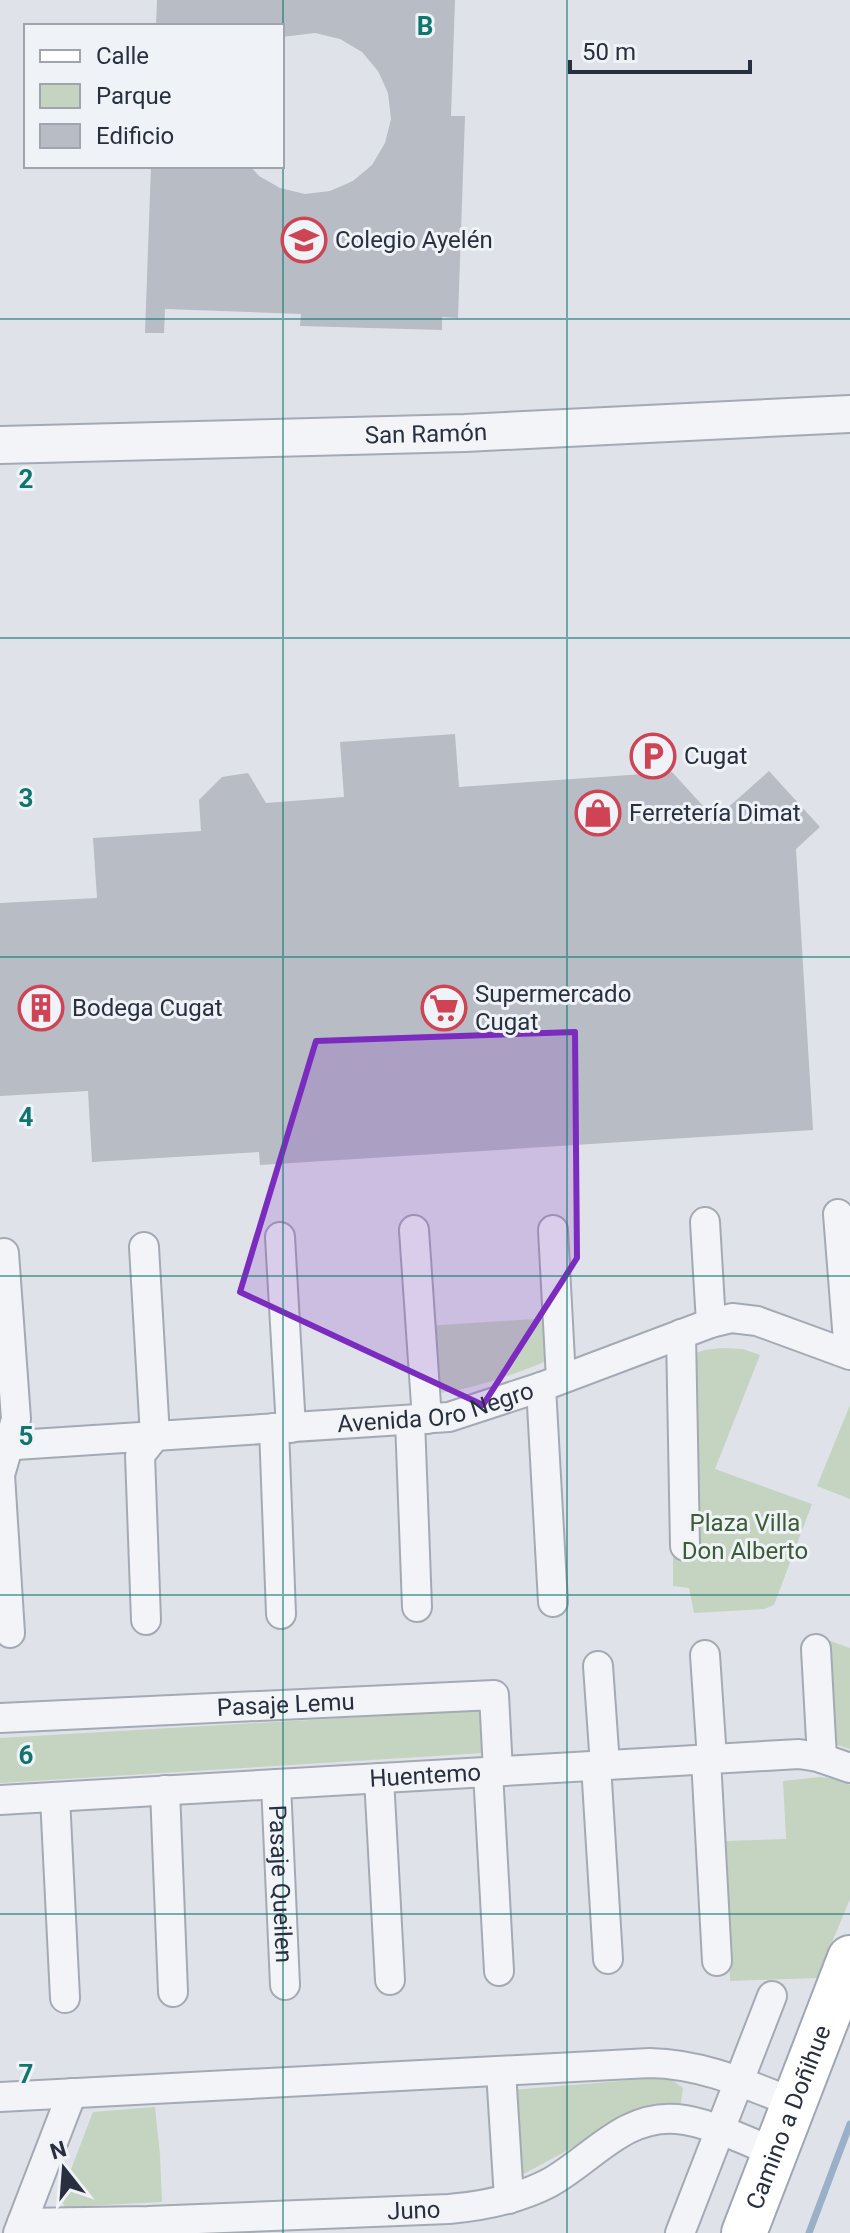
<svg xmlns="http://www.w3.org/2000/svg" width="850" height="2233" font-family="Roboto,sans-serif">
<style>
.green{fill:#c5d3c1}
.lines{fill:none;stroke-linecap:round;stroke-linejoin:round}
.stream{stroke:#9ab0c9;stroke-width:7}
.building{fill:#b7bcc5}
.minor-casing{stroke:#a4aab3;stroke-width:32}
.tertiary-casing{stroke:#a4aab3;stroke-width:40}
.primary-casing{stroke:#9fa7b4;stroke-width:48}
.minor{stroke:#f2f4f7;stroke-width:28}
.tertiary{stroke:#f2f4f7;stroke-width:36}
.primary{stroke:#fff;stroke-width:44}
.marked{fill:#7b2cbf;fill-opacity:0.2;stroke:#7b2cbf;stroke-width:6;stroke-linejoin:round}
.grid{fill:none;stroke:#0f766e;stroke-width:2;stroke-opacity:0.55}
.labels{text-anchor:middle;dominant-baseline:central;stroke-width:6;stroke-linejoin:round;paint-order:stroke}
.poi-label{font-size:24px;fill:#283040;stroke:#eff2f6;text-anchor:start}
.street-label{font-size:24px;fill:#283040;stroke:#eff2f6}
.park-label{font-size:24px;fill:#3c5c35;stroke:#eff2f6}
.grid-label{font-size:26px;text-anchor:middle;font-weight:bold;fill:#0f766e;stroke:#eff2f6;stroke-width:6;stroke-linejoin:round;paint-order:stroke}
</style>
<rect width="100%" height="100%" fill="#dfe3e9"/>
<path class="green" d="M550,1318L553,1358C519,1373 467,1392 430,1394L426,1326Z
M722,1348L743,1349L760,1355L715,1469L812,1504L774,1605L764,1609L694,1613L689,1588L673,1586V1556L693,1550L694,1354L704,1350Z
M850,1405V1499L817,1486Z
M825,1639L850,1648V1749L831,1743Z
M480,1710L484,1753L0,1783V1738Z
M820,1777L840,1779L850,1785V1899L817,1978L730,1981L726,1841L786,1839L783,1781Z
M668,2077L683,2088L680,2108L596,2135L518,2177L512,2090Z
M155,2107L160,2155L162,2202L65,2207L60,2198L93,2112Z"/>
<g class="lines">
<path class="stream" d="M809,2233L850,2124"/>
</g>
<path class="building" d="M157,0H455L451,116H465L458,318L442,317V330L300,326L301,314L165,309L164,333H145L151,166H250L259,176L280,188L305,194L330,191L353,181L372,165L385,143L391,119L388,93L378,71L362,52L340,39L315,33L282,37V26H156Z
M455,734L459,787L672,772L715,819L769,771L820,827L796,849L813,1130L260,1165L259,1152L92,1162L88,1091L0,1096V903L97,898L93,838L201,831L199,800L222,777L248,773L266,803L344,797L340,742Z"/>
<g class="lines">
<g class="minor-casing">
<g id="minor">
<path d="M838,1214L849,1354"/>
<path d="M705,1222L711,1323"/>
<path d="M414,1230L427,1419"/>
<path d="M553,1230L561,1379"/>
<path d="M280,1237L291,1428"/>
<path d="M144,1247L155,1436L140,1455L146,1620"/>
<path d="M4,1253L16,1419L0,1475L10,1633"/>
<path d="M681,1334L685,1546"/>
<path d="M541,1387L553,1602"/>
<path d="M410,1420L417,1607"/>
<path d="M274,1428L281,1614"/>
<path id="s1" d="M0,1446L449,1417L541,1387L711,1323L732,1318L757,1321L850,1355"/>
<path d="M816,1649L822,1758"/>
<path d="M705,1655L712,1759"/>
<path d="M598,1666L605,1765"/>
<path id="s2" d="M0,1718L494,1695L498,1771"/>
<path d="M706,1759L717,1961"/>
<path d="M596,1765L608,1959"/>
<path d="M488,1772L499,1971"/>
<path d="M379,1778L390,1980"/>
<path id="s3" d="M276,1784L285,1985"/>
<path d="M165,1790L173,1992"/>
<path d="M55,1797L65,1998"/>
<path id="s4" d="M0,1800L799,1754L818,1757L850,1768"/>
<path d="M501,2071L509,2199"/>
<path d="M0,2097L650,2063C702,2064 746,2084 794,2103"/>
<path id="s5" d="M22,2223L148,2221L449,2209C484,2206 518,2199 549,2183C591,2160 624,2114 677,2119C709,2122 746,2141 776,2153"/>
<path d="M18,2233L72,2093"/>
<path d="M680,2233L772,1996"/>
</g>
</g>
<g class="tertiary-casing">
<g id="tertiary">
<path id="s6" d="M0,445L465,433L850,414"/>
</g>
</g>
<g class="primary-casing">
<g id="primary">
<path id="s7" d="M744,2233L850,1958"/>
</g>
</g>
<use href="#minor" class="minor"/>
<use href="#tertiary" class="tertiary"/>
<use href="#primary" class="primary"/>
</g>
<path class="marked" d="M575,1032L577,1258L483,1405L240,1292L316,1041Z"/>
<path class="grid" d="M283,0V2233M567,0V2233M0,319H850M0,638H850M0,957H850M0,1276H850M0,1595H850M0,1914H850"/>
<defs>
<g id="school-ring" transform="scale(2.3)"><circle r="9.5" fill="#eff2f6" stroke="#ce4455" stroke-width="1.5"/><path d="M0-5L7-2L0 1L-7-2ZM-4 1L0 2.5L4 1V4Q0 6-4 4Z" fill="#ce4455"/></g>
<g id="parking-ring" transform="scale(2.3)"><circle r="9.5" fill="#eff2f6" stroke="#ce4455" stroke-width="1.5"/><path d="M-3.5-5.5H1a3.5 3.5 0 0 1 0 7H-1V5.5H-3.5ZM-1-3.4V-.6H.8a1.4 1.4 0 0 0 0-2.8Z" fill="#ce4455"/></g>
<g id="shop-ring" transform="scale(2.3)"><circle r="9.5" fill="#eff2f6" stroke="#ce4455" stroke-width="1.5"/><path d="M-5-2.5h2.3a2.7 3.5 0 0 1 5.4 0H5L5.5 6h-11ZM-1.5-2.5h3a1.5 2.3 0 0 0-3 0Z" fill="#ce4455"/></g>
<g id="building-ring" transform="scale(2.3)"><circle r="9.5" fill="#eff2f6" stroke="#ce4455" stroke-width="1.5"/><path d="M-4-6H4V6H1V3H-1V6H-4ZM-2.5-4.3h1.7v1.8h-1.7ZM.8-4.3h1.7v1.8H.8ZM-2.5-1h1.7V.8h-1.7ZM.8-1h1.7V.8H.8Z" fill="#ce4455"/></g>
<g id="supermarket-ring" transform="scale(2.3)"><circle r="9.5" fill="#eff2f6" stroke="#ce4455" stroke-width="1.5"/><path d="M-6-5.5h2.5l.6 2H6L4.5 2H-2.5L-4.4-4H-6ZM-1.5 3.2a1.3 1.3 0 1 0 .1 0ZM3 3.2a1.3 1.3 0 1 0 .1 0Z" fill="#ce4455"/></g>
</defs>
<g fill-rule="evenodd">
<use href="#school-ring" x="304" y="240"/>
<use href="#parking-ring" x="653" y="756"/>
<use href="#shop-ring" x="598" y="813"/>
<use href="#building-ring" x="41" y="1008"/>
<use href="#supermarket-ring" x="444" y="1008"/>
</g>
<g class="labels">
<g class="poi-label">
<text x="335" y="240">Colegio Ayelén</text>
<text x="684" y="756">Cugat</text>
<text x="629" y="813">Ferretería Dimat</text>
<text x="475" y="994">Supermercado<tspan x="475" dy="28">Cugat</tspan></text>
<text x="72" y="1008">Bodega Cugat</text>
</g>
<g class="street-label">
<text stroke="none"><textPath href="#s6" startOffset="426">San Ramón</textPath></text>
<text stroke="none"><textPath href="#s1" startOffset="438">Avenida Oro Negro</textPath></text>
<text stroke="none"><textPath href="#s2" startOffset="286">Pasaje Lemu</textPath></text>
<text stroke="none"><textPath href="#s4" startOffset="426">Huentemo</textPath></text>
<text stroke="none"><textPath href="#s3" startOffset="100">Pasaje Queilen</textPath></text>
<text stroke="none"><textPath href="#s7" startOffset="124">Camino a Doñihue</textPath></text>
<text stroke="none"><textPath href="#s5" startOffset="392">Juno</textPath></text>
</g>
<g class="park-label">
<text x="745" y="1523">Plaza Villa<tspan x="745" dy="28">Don Alberto</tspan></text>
</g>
</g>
<g class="grid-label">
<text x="425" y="35">B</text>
<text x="26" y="488">2</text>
<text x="26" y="807">3</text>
<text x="26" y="1126">4</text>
<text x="26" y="1445">5</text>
<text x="26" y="1764">6</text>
<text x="26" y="2083">7</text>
</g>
<rect x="24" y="24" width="260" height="144" fill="#eff2f6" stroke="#9fa4ad" stroke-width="2"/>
<rect x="40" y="50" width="40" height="12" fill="#ffffff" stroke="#9fa4ad" stroke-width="2"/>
<text x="96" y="64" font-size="24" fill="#283040">Calle</text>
<rect x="40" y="84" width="40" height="24" fill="#c5d3c1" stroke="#9fa4ad" stroke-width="2"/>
<text x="96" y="104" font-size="24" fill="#283040">Parque</text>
<rect x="40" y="124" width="40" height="24" fill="#b7bcc5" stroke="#9fa4ad" stroke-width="2"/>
<text x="96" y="144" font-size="24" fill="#283040">Edificio</text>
<g transform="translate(64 2169) rotate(343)" stroke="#eff2f6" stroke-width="6" paint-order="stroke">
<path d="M0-6L14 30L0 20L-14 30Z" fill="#283040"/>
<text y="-12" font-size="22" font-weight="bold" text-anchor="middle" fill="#283040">N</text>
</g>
<path d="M570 60v12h180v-12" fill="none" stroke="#283040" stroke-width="4"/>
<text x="582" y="60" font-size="24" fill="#283040" stroke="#eff2f6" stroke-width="6" paint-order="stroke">50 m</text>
</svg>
